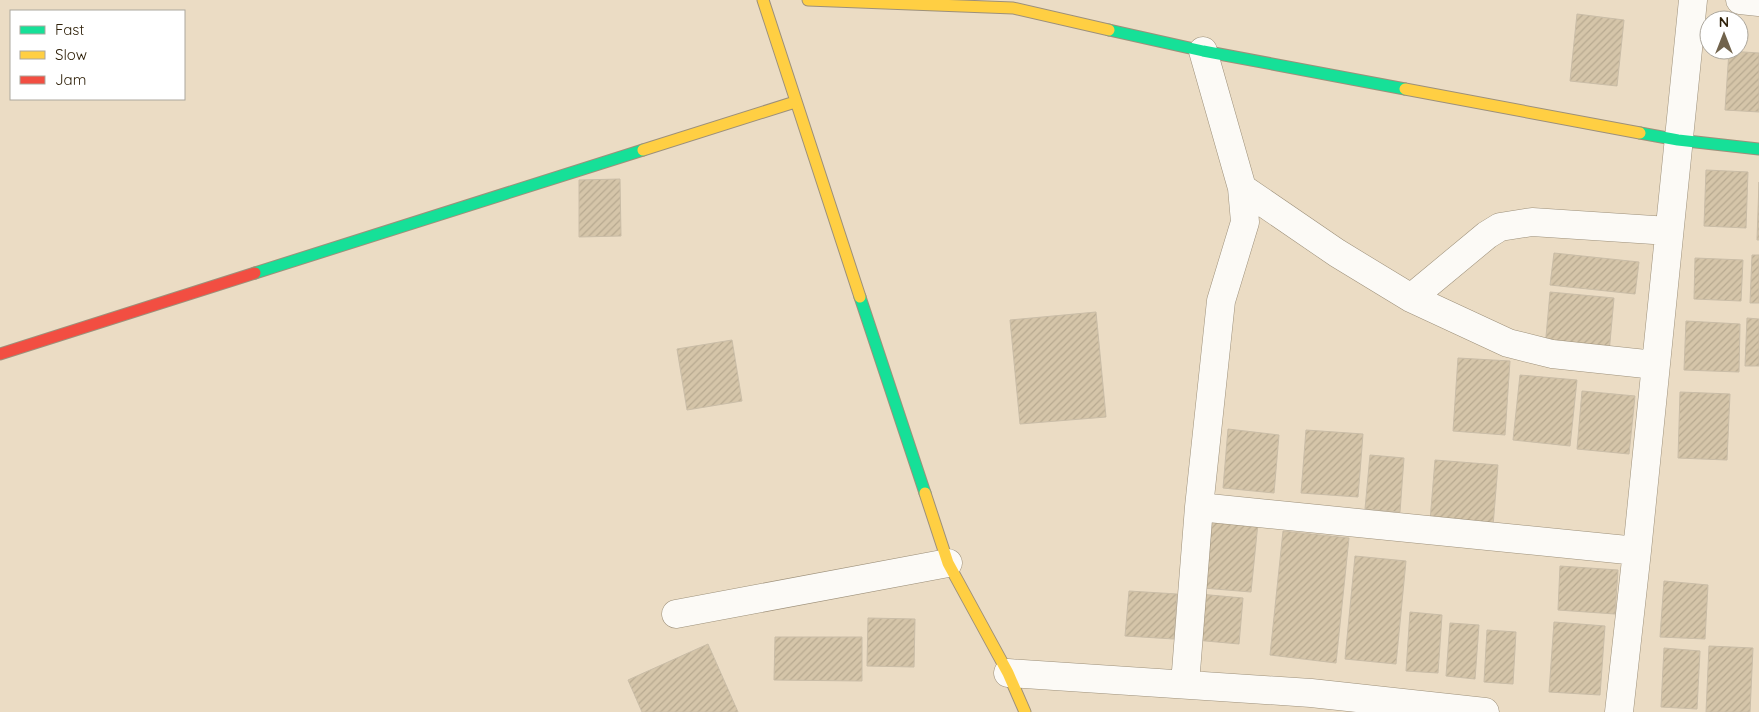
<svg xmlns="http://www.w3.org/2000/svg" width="1759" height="712" font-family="Quicksand,sans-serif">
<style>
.building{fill:url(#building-hatch);stroke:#cabda7}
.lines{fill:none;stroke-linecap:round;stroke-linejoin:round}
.street-casing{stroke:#9d907a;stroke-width:29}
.fast-casing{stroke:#9d907a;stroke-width:13}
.slow-casing{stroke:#9d907a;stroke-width:13}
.jam-casing{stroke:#9d907a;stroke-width:13}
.street{stroke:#fcfaf6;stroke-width:28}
.fast{stroke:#16e098;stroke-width:11}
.slow{stroke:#ffcf43;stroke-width:11}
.jam{stroke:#f24e42;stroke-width:11}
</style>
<defs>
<pattern id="building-hatch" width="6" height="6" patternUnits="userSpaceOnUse" patternTransform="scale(1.25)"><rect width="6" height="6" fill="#d5c5a9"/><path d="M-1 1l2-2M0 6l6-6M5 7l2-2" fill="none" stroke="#b7a990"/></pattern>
</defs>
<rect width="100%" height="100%" fill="#ebdcc4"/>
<path class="building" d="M1577,14L1624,20L1617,86L1570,81Z
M1729,51L1759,53V112L1725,110Z
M1706,170L1748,172L1746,228L1704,226Z
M620,179L621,236L579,237V180Z
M1759,182V240H1757Z
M1554,253L1639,262L1635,294L1550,285Z
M1752,255H1759V303H1750Z
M1695,258L1743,260L1741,301L1694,299Z
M1550,292L1614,298L1609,353L1545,348Z
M1096,312L1106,417L1020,424L1010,320Z
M1747,318L1759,319V366H1745Z
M1686,321L1740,324L1739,372L1684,370Z
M732,340L742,401L687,410L677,349Z
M1458,358L1510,361L1505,435L1453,431Z
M1520,375L1577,380L1570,446L1513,440Z
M1582,391L1635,396L1629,454L1577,449Z
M1680,392L1730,394L1727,460L1678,458Z
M1228,429L1279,435L1274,493L1223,488Z
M1306,430L1363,434L1358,497L1301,493Z
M1370,455L1404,458L1400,512L1365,509Z
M1435,460L1498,465L1493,526L1430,521Z
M1211,518L1258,523L1251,592L1203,588Z
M1283,531L1349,538L1336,663L1270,655Z
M1355,556L1406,561L1396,664L1345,659Z
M1560,566L1618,570L1615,614L1558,610Z
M1664,581L1708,585L1705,639L1660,637Z
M1129,591L1177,594L1174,639L1125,636Z
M1199,594L1243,598L1239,644L1195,640Z
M1410,612L1442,615L1438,673L1406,671Z
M868,618L915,619L914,667L867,666Z
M1554,622L1605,626L1600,695L1549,692Z
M1450,623L1479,625L1475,679L1446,676Z
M1487,630L1516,632L1513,684L1484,682Z
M775,637H862V681L774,680Z
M708,644L738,712H642L628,680Z
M1709,646L1753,648L1750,712H1706Z
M1664,648L1700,651L1697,709L1661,707Z"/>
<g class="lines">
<g class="street-casing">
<path id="street" d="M1740,0L1759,2
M1242,188L1337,253L1411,298L1508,343L1552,354L1655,365
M1411,298L1487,235L1500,227L1532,222L1669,231
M1199,507L1637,551
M676,614L948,563
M1008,673L1311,693L1485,712
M1185,684L1199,507L1221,301L1245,222L1242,188L1203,51
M1619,712L1637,551L1693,0"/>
</g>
<g class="fast-casing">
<path id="fast" d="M1109,30L1203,51L1405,89
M1640,133L1678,140L1759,149
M255,273L643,150
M860,297L925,493"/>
</g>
<g class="slow-casing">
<path id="slow" d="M763,0L860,297
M808,0L1013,8L1109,30
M1405,89L1640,133
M643,150L795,102
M925,493L948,563L1008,673L1025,712"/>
</g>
<g class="jam-casing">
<path id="jam" d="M0,354L255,273"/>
</g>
<use href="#street" class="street"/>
<use href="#fast" class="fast"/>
<use href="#slow" class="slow"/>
<use href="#jam" class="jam"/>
</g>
<rect x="10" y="10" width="175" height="90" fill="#ffffff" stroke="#aca79d"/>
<rect x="20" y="26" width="25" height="8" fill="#16e098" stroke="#aca79d"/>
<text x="55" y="35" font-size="15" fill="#30220b">Fast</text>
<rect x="20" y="51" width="25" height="8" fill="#ffcf43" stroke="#aca79d"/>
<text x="55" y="60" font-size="15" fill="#30220b">Slow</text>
<rect x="20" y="76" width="25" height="8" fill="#f24e42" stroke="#aca79d"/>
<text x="55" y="85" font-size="15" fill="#30220b">Jam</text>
<g transform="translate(1724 35)"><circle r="24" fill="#ffffff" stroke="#aca79d"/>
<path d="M0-4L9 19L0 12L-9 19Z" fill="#71634c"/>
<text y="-8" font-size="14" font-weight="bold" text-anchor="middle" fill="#30220b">N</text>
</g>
</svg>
